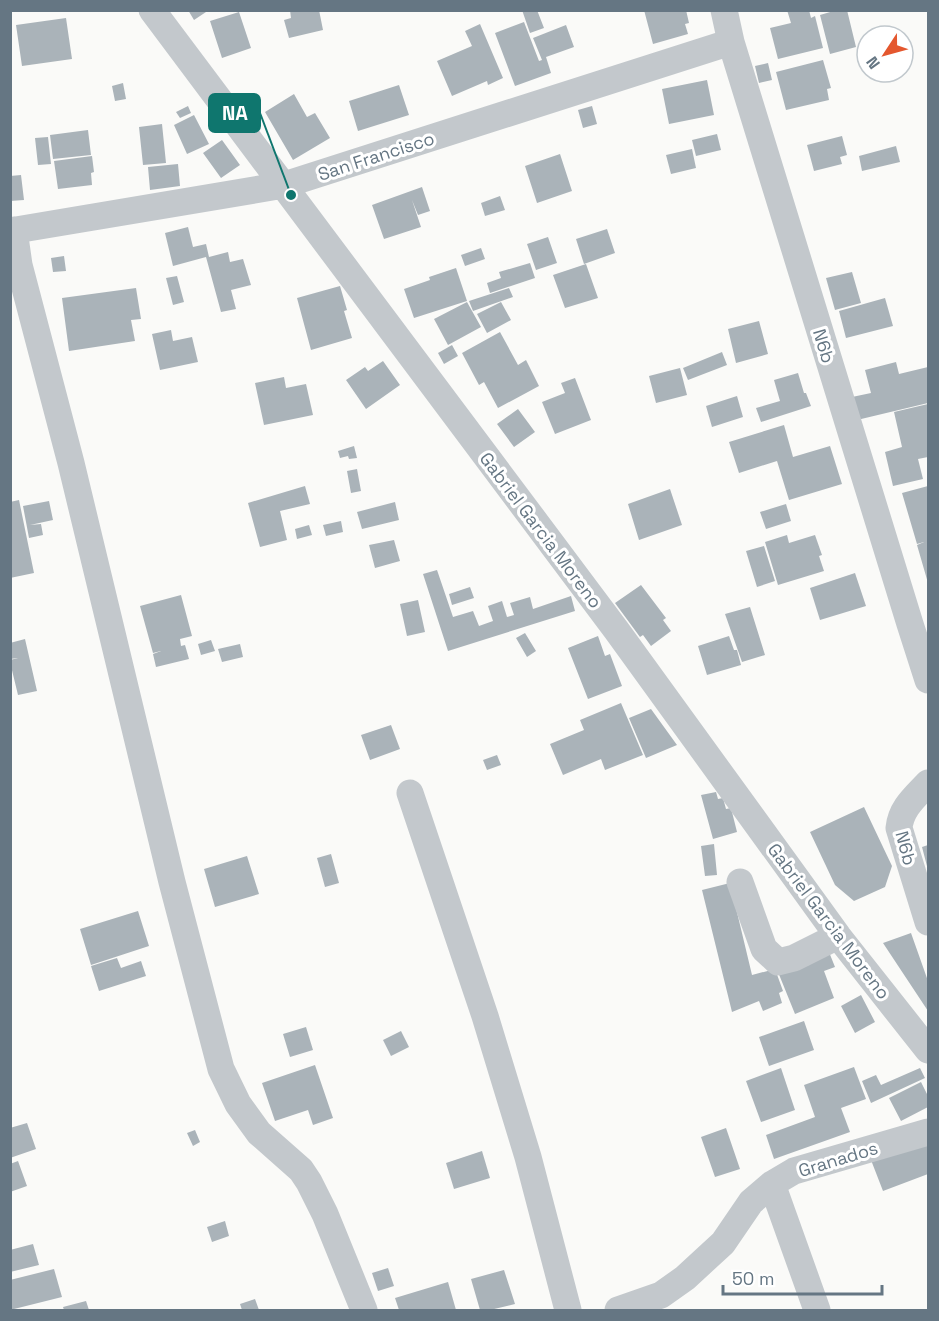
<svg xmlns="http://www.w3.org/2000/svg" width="939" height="1321" font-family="'Space Grotesk',sans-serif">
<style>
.building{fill:#aab3b9}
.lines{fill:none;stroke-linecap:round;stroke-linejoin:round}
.minor{stroke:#c3c8cc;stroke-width:27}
.labels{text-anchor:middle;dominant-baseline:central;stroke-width:6;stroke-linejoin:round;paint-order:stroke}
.street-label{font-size:18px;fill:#657683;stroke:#fff}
.leader{fill:none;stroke:#0f766e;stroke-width:2}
.callout-dot{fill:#0f766e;stroke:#fff;stroke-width:2}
.callout{fill:#0f766e;stroke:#0f766e;stroke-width:2}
.callout-label{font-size:20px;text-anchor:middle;font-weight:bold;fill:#fff}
</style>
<rect width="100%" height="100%" fill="#fafaf8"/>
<path class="building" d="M188,10H209L194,20Z
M290,10H319L323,30L289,38L284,20L291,18Z
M522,10H537L544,28L530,33Z
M644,10H686L689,23L685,24L688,34L653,44Z
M787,10H809L811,18L815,16L823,48L778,59L770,28L791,23Z
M837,10H847L856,47L830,54L820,15Z
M239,12L251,48L222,58L210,21Z
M66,18L72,59L22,66L16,25Z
M524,22L539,61L542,60L533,38L566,25L574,47L546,57L551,73L515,86L495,33Z
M480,24L503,78L488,85L487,81L452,96L437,61L472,46L465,31Z
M823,60L831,88L827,89L829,100L786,110L776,72Z
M768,63L772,80L759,83L755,66Z
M707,80L714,115L669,124L662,89Z
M123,83L126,99L115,101L112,86Z
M399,85L409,115L358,131L349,101Z
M294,94L307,117L315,113L330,138L293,160L265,112Z
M188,106L191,113L180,118L176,112Z
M592,106L597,124L583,128L578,110Z
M194,115L209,144L187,154L174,125Z
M162,124L166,163L143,165L139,127Z
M88,130L91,155L53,159L50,135Z
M717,134L721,150L696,156L692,140Z
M842,136L847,155L840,157L842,164L814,171L807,145Z
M48,137L51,164L38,165L35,138Z
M222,140L240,165L221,178L203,153Z
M896,146L900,162L862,171L859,156Z
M692,149L696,168L671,174L666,155Z
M560,154L572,191L537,203L525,166Z
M92,156L94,172L91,173L92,185L58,189L54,161Z
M178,164L180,186L150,190L148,167Z
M21,175L24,200L10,201V176Z
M422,187L430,211L418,215L412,200L421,227L384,239L372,205Z
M500,196L505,210L485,216L481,203Z
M188,227L193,247L206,244L209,257L228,252L230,262L243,259L251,285L231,290L236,309L221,312L206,257L173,266L165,233Z
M607,229L615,253L584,264L576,239Z
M548,237L557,263L536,270L527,244Z
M481,248L485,259L465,266L461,255Z
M64,256L66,271L53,272L51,258Z
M530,263L535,278L490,293L487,283L501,278L499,272Z
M586,264L598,298L565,308L553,275Z
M456,268L467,301L414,318L404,289L430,280L429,277Z
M852,272L861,303L835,310L826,278Z
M177,276L184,302L173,305L166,278Z
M340,286L347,310L344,311L352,338L311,350L297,298Z
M136,288L141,319L131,320L135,341L69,351L62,298Z
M509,288L513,297L473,311L469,301Z
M885,298L893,326L846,338L839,311Z
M467,302L481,327L448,345L434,319Z
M501,302L511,320L487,333L477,314Z
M759,321L768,354L736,363L728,329Z
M171,330L173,341L192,337L198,362L160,370L152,334Z
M500,332L518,365L526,360L539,386L498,408L484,382L479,385L462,353Z
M452,345L458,356L444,364L438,353Z
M722,352L727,365L688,380L683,368Z
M383,361L400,385L366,409L346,380L365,367L368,371Z
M896,362L899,374L928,367V403L857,420L852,397L871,393L865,370Z
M680,368L687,395L656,403L649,376Z
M798,373L804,393H806L811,406L761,422L756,408L780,401L774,380Z
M284,377L286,388L306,384L313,415L264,425L255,383Z
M575,378L591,420L555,434L542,402L565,393L561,383Z
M737,396L743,417L712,427L706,406Z
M928,404V457L918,459L923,479L893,486L885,452L902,447L894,412Z
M518,409L535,432L514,447L497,424Z
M784,425L793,457L830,446L842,484L789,500L777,461L739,473L729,442Z
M354,446L357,458L349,459L348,456L340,458L338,451Z
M357,469L361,491L351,493L347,471Z
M305,486L310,504L280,511L287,540L260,547L248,503Z
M928,486V583L917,545L924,542L917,544L902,493Z
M670,489L682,525L639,540L628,504Z
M19,500L34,573L10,578V502Z
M49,501L53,520L30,525L41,524L43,535L29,538L23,506Z
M395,502L399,520L362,529L357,512Z
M786,504L791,521L766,529L760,512Z
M341,521L343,532L326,536L323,525Z
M309,525L312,535L297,539L295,529Z
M787,535L789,543L815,535L822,555L819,556L824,571L778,585L765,542Z
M394,540L400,561L375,568L369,545Z
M764,546L775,581L757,587L746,551Z
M437,570L453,617L473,611L479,626L493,621L488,606L502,601L507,617L514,615L510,603L530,597L533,609L571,596L575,611L448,651L423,574Z
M855,573L866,606L820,620L810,588Z
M641,585L666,618L663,620L671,631L651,646L643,635L640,637L615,603Z
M470,587L474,598L452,605L449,594Z
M181,595L192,636L180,639L181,646L185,645L189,659L156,667L153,654L161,651L153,653L140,606Z
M418,600L425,632L407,636L400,604Z
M750,607L765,655L742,662L725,614Z
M525,633L536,651L527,657L516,638Z
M598,636L605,656L610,654L622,686L588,699L568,648Z
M729,636L734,650H737L741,665L707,675L698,646Z
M25,639L37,691L18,695L10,662V660L18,658L10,659V643Z
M211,640L215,651L201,655L198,644Z
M240,644L243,657L222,662L218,649Z
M621,703L643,755L605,770L601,759L563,775L550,744L584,730L580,720Z
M651,709L677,745L646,758L629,718Z
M391,725L400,749L370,760L361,735Z
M497,755L501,765L487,770L483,760Z
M716,792L718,799L723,798L726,809L731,808L737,832L713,839L701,795Z
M864,807L892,866L885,887L854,901L835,885L810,832Z
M714,844L717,875L705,876L701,846Z
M928,845V870L922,847Z
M331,854L339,883L325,887L317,858Z
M247,856L259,894L215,907L204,869Z
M730,883L752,975L775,969L783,991L779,993L782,1003L763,1011L759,1001L732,1012L702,890Z
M138,911L149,946L91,965L80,929Z
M911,933L928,981V1011L883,943Z
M829,952L835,967L824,971L834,998L795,1014L778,972Z
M117,958L121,968L141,961L146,976L99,991L91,966Z
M861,995L875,1022L855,1033L841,1006Z
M804,1021L814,1050L769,1066L759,1037Z
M306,1027L313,1050L290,1057L283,1034Z
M401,1031L409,1047L391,1056L383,1040Z
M315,1065L333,1118L313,1125L308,1110L275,1121L262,1083Z
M854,1067L866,1099L841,1108L850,1132L774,1159L766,1135L815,1117L804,1085Z
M781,1068L795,1110L761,1122L746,1081Z
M920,1068L925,1078L871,1103L862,1081L876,1075L881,1085Z
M921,1082L928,1096V1107L901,1121L889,1098Z
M27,1123L36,1149L10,1158V1128Z
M726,1128L740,1169L715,1177L701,1137Z
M195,1130L200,1142L193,1146L187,1133Z
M928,1139V1174L883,1191L871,1160Z
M482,1151L490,1178L454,1189L446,1163Z
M18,1161L27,1186L10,1192V1164Z
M225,1221L229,1236L212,1242L207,1227Z
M33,1244L39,1265L10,1272V1250Z
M388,1268L394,1286L378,1291L372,1273Z
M54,1269L62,1297L10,1310V1280Z
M504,1270L515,1304L490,1310H480L471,1279Z
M448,1282L456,1310H399L395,1298Z
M255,1299L259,1310H242L240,1304Z
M86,1301L89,1310H64L63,1307Z"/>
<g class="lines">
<path class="minor" d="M152,10L617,631L838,936L928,1050
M724,10L731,42L910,624L928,680
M14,230L19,265L71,463L172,882L221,1069L238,1104L259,1133L301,1170L309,1182L325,1214L364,1310
M10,231L284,185L731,42
M928,783C915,797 901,808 899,828L928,922
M410,793L485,1016L528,1157L568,1310
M740,882L764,949L778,962L794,958L838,936
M772,1184L817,1310
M618,1310L661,1295L685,1278L723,1243L751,1202L772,1184L794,1171L928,1132"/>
</g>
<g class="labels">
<g class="street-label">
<text transform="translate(376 156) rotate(-18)">San Francisco</text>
<text transform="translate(824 346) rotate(73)">N6b</text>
<text transform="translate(541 530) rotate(53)">Gabriel Garcia Moreno</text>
<text transform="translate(906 848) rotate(75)">N6b</text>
<text transform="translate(829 921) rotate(53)">Gabriel Garcia Moreno</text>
<text transform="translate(838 1159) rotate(-17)">Granados</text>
</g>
</g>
<path class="leader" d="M291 195L260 113"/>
<circle class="callout-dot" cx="291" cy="195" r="6"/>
<rect class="callout" x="209" y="94" width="51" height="38" rx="6"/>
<g class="callout-label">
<text x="235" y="120">NA</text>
</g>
<rect width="939" height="1321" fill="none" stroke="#657683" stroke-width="24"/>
<g transform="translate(885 54) rotate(234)"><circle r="28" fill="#ffffff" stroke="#c1c8cd" stroke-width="1.5"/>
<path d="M0-4.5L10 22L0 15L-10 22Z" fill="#e4572e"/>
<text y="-9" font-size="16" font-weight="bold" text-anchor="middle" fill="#657683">N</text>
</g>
<path d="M723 1285v9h159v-9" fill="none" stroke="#657683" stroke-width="3"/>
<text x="732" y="1285" font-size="18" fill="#657683" stroke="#ffffff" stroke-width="4.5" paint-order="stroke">50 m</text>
</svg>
